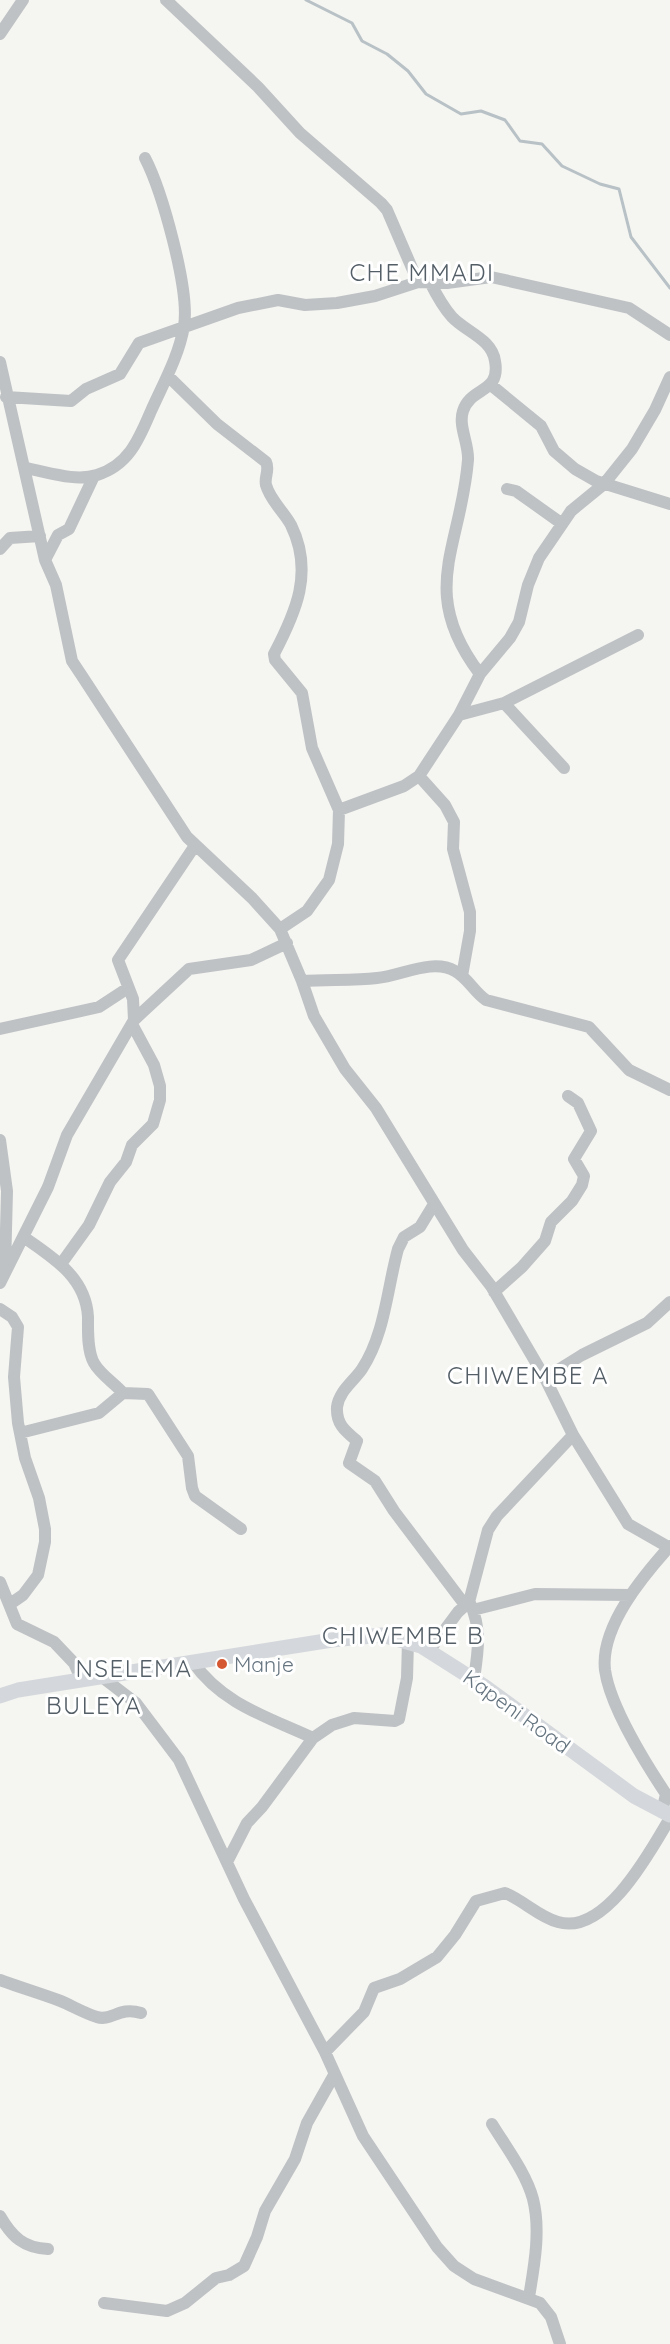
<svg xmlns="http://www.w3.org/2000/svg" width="670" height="2344" font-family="Quicksand,sans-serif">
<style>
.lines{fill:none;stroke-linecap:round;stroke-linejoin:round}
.stream{stroke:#b7c1c6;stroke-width:3}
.minor{stroke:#bec2c5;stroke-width:12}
.major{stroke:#d4d8dc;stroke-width:15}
.poi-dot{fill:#d55731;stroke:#fff;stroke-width:2}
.labels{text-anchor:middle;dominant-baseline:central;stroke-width:6;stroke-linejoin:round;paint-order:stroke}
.poi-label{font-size:21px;fill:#667580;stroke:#fff;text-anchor:start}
.street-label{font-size:21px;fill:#667580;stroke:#fff}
.quarter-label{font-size:24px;letter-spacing:1.5px;fill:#535e66;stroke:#fff}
</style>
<rect width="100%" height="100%" fill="#f5f5f1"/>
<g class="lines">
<path class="stream" d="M306,0L352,23L362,41L387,54L408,71L426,94L461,114L481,111L505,120L520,141L542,144L562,166L600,184L619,189L631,237L670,288"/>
<path class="minor" d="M166,0L258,87L300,133L381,203L387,210L418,282
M0,34L23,0
M430,282C436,294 443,307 452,317C466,332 492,339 495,361C501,394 471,386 463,411C458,426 469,444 468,460C461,548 417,591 480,674
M0,362L45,560L56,585L72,661L82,676L187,837L252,898L280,929L302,981L314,1016L345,1069L376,1108L463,1250L491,1286L545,1378L573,1435L628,1524L670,1548
M168,376L217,424L266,462C270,470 264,477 266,485C270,500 284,512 291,525C314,572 296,612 274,654L275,660L302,693L312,748L339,810L338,844L329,880L307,911L280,929
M491,385L541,426L554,451L575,469L596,481L670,504
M6,397L71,401L86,389L120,374L139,343L238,308L278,300L305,305L337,303L375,296L418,282L447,283L491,277L509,281L629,308L670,335
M25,468C48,472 75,482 97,475C129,465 139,439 151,411C163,384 179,356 184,326C190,290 162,191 145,158
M507,489L516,491L561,523
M0,549L10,538L40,536
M45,560L58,535L69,529L94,476
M504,703L564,768
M459,715L504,703L638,635
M419,776L445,805L454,822L453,849L470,912V931L462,976
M339,810L404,786L419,776L459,715L480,674L510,638L519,622L528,585L539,558L571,511L604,484L632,449L655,410L670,377
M302,981C327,979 353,981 377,978C401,976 432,958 455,971C468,978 474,992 486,1000L589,1027L629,1070L670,1090
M134,1020L133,999L118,960L194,847
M0,1029L99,1007L128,988
M0,1140L7,1191L5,1268
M434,1204L420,1227L404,1237L398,1249C387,1289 385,1334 362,1369C354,1381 339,1391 337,1407C336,1424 345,1431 357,1441L349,1463L375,1481L394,1511L465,1605
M25,1238C54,1258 86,1278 88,1317C88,1330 87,1351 94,1363C100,1374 114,1383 123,1393
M61,1264L89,1225L110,1182L126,1162L132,1145L153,1124L160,1100V1086L154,1065L132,1024
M0,1283L48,1187L67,1135L134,1020L189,969L251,960L287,943
M494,1292L522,1267L545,1241L551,1222L572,1201L582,1185L584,1176L574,1159L591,1131L578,1103L568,1096
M0,1309L12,1317L18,1327L14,1377L18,1423L25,1458L39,1498L45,1529V1542L38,1575L23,1595L10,1604
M545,1378L582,1355L647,1323L670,1302
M20,1433L99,1413L123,1393L148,1394L188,1456L192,1488L195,1496L241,1529
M0,1582L17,1624L54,1642L74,1663L82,1681
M470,1603C482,1629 478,1652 474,1679
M473,1610L535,1594L631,1595
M429,1651L458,1612L469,1602L488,1530L497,1516L573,1435
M193,1662C222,1704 268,1717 313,1738
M102,1677L136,1703L179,1760L244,1899L325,2052L363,2136L437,2247L454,2266L474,2279L540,2303L551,2317L560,2344
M662,1812L666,1794C646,1764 610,1706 605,1670C600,1627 643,1576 670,1546
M227,1862L247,1823L262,1807L313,1738L332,1725L354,1718L395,1721L399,1719L407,1678L408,1641
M0,1980C19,1987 39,1993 58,2000C71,2005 84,2013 97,2017C111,2022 119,2006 141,2013
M325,2052L364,2012L374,1988L400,1979L437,1957L455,1935L476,1901L505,1893C523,1900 539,1917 558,1922C605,1936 650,1852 670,1818
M492,2124C506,2147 526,2173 533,2199C541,2230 534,2267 529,2297
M0,2216C12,2237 24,2248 48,2249
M104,2303L167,2311L185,2303L216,2278L229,2275L244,2266L257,2237L265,2211L295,2159L307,2123L334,2075"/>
<path class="major" d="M0,1696L18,1690L332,1640L382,1635L421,1646L484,1686L634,1796L670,1815"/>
</g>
<circle class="poi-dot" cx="222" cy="1664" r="6"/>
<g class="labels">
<g class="poi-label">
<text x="234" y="1664">Manje</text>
</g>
<g class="street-label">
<text transform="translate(517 1711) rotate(36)">Kapeni Road</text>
</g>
<g class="quarter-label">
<text x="422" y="272">CHE MMADI</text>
<text x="528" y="1375">CHIWEMBE A</text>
<text x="403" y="1635">CHIWEMBE B</text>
<text x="134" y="1668">NSELEMA</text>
<text x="94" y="1705">BULEYA</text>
</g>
</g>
</svg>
